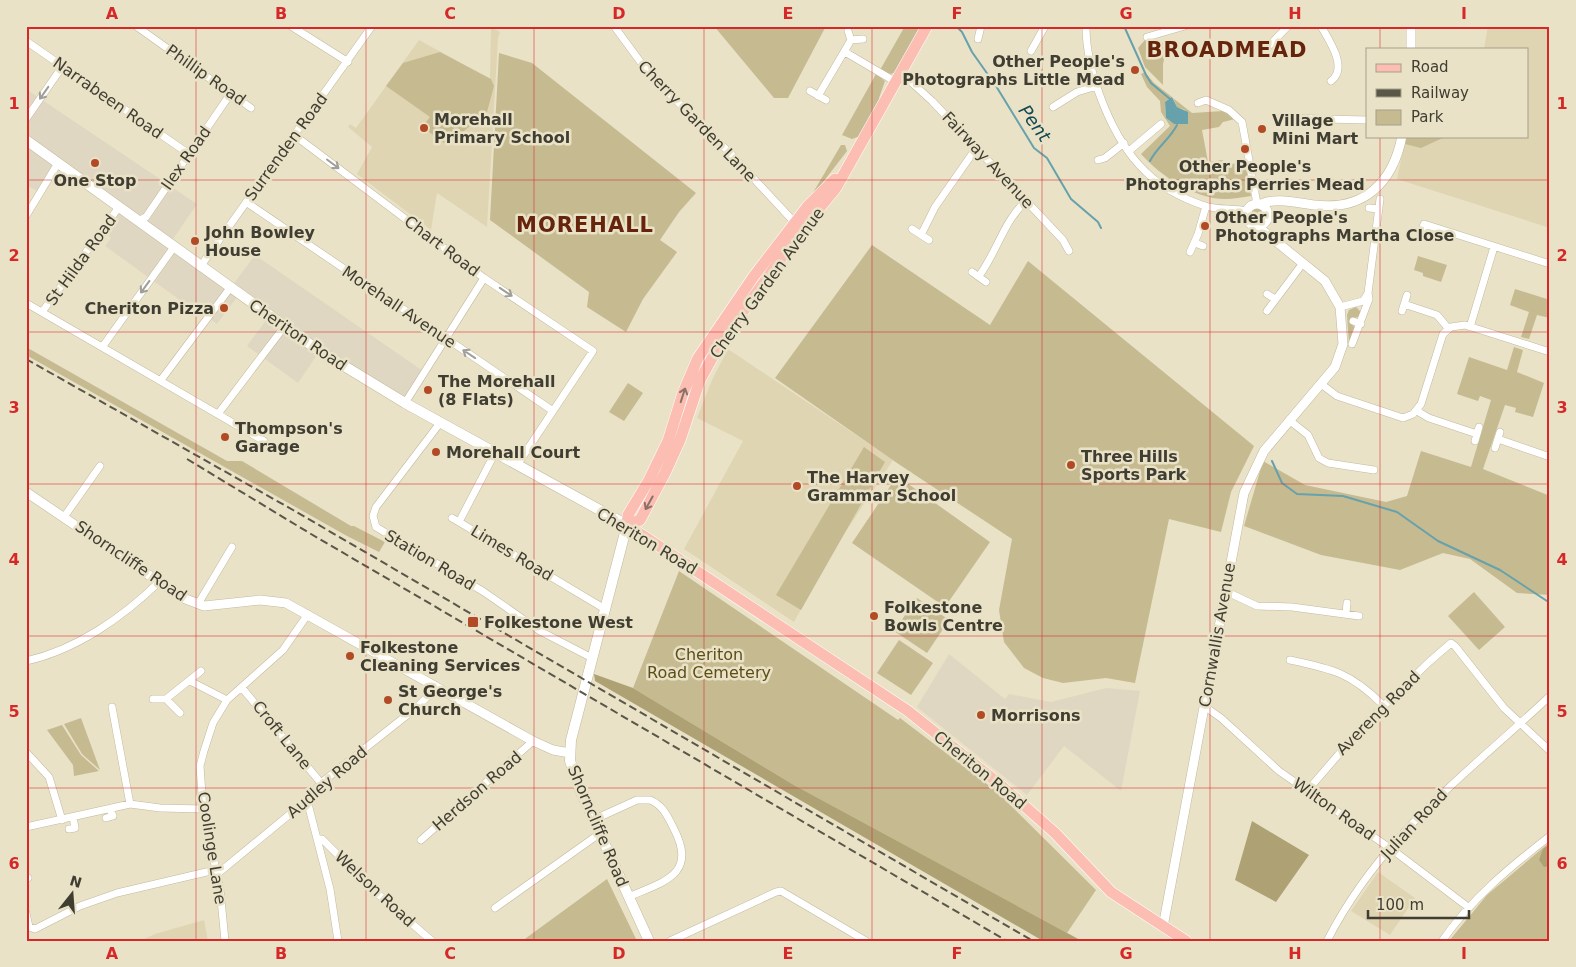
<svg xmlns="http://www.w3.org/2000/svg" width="1576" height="967" font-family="'DejaVu Sans',sans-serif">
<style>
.commercial{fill:#e0d7c2}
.built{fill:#dfd5b2}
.green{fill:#c6ba91}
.forest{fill:#aea275}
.water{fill:#66a1ac}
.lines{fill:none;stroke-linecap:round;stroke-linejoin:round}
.stream{stroke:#66a1ac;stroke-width:2}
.minor-casing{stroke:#c1ba9f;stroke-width:8}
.tertiary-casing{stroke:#c1ba9f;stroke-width:10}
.secondary-casing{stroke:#c1ba9f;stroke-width:11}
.primary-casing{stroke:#fff;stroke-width:12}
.minor{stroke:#fff;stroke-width:7}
.tertiary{stroke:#fff;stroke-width:9}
.secondary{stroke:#fff;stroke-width:10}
.primary{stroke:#fcbeb3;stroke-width:11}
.rail{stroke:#5a5749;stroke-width:2;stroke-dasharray:8 4;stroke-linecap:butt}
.oneway{stroke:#a09e98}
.oneway2{stroke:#8b7166}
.grid{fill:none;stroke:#d62828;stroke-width:1;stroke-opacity:0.55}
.poi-dot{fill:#b24b25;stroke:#e9e2c6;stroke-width:2}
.labels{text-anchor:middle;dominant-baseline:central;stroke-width:5;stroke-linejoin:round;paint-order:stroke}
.poi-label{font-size:16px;font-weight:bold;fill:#403d32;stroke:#e9e2c6;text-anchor:start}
.street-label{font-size:16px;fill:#403d32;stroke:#e9e2c6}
.park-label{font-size:16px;fill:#5d4e18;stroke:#e9e2c6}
.water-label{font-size:18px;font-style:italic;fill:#144952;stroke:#e9e2c6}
.district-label{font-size:21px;font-weight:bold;letter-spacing:1px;fill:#65240b;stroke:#e9e2c6}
.neatline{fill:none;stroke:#d62828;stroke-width:2}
.grid-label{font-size:16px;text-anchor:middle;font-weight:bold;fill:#d62828}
</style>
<rect width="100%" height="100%" fill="#e9e2c6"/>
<path class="commercial" d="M26,89L197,204L171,242L232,286L255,255L423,371L404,400L321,349L298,383L247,346L267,319L237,297L217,324L210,319L209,321L105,246L111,238L105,232L119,213L57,168L41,193L26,185Z
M949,654L1005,699L1009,694L1051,702L1106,688L1140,691L1121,791L1064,746L1027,795L917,707Z"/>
<path class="built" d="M1488,26H1550V228L1397,179L1406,136H1527V49H1484Z
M491,27L500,32L498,38L487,227L437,193L431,230L357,174L372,147L348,127L350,124L356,128L419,40L490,79Z
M728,349L893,460L833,551L794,622L684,549L743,441L697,418L712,380Z
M1378,872L1415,898L1390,935L1351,911Z
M204,920L208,941H140L155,934Z"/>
<path class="green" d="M714,26H826L788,98H774Z
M905,26H923L897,72C890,75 886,74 880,70Z
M1155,38L1163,43H1168L1163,64V85L1145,67L1138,48L1145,40Z
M440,52L491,79L494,86L487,112L447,145L422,127L430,117L386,86L403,63Z
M499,53L532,63L696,193L679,212L660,240L677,252L643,299L626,332L587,307L589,292L490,220Z
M1145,72L1154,83L1172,97L1165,102L1166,118L1174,124H1188L1185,110L1177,107L1173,98L1192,113L1223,111L1235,119L1223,122L1219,127L1202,130L1208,162L1223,160L1225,165L1245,162L1251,196C1238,198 1223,201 1209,197C1184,191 1158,173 1141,154L1170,126L1161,112L1160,101L1147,87L1141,74Z
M876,74L885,81L879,98L881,99L860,136L852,139L842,135Z
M1407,136H1447L1421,148L1405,144Z
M841,145H845L847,151L807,203Z
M1250 215a7 7 0 1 1 14 0a7 7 0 1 1-14 0Z
M872,245L990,325L1028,261L1254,446L1231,492L1221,532L1169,519L1135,683L1106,678L1063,683L1043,678L1024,668L1004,642L999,610L1012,539L897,463L775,378Z
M1418,256L1447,265L1441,282L1423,276V273L1414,270Z
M1515,289L1550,300V318L1537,315L1529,339L1521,337L1529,312L1510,305Z
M1356,307L1361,312L1360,316L1352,319L1350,322L1355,328L1349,344L1347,315L1349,310Z
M26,347L227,461H242L351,526H354L385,542L379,552L347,536L26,355Z
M1514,347L1523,350L1517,372L1544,383L1533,417L1515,412L1516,408L1505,405L1483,469L1550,496V595L1517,593L1470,559L1443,553L1400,570L1321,555L1244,526L1263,461L1305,485L1386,502L1407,496L1421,451L1471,467L1491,400L1480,396L1478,401L1457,394L1469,357L1507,370Z
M628,383L643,393L624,421L609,412Z
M864,447L885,462L801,610L776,595Z
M897,476L990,542L945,607L852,543Z
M679,571L898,720L900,718L996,791L1096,890L1067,933L794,785L633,688Z
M1474,592L1505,627L1479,650L1448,616Z
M917,598L949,620L927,653L894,631Z
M899,640L933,663L911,695L877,673Z
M81,718L100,770L82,754L64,724Z
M62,725L81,755L99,771L74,776L73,765L47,730Z
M1550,842V941H1449L1487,895Z
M607,879L637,941H522Z"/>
<path class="forest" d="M594,674L633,688L794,785L1082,941H1043L595,681Z
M1252,821L1309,855L1276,902L1235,880Z
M1550,844V866L1544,867L1539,860L1543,849Z"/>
<path class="water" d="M1172,97L1177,107L1188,112V124H1174L1166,118L1165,102Z"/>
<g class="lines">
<path class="stream" d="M956,26L962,32L972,52L996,86L1034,148L1047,158L1071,199L1098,222L1101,228
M1124,26L1146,75L1151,83L1170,99
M1150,161C1157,147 1170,139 1177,125
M1272,461L1282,483L1297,494L1343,496L1397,512L1438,541L1500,570L1550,603"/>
<g class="minor-casing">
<path id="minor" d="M136,26L251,108
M291,26L348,62
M614,26L650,75L731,154L796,224
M1086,26C1086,72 1112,140 1146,172C1162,188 1184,199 1205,206C1219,210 1233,208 1247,211
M1321,26C1328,39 1349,68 1331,81
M1147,37L1185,26
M978,39L981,26
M851,40L863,39
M26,41L189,154
M1265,50L1288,26
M1031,51L1045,26
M845,52L896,82
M901,73L932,101L1063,240L1069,251
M810,91L826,100
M818,96L851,40L848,31
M1198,103L1206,100L1229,110L1242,122L1257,204
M1053,107L1077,92L1097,86
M1280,118L1367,120
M26,119L62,67
M294,135L484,278L593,351L517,465
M1129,151L1161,124
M1098,160L1105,158L1124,143
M246,202L553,411
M1369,208L1379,209
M26,216L58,163
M138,221L146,217L231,93
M912,229L929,240
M921,235L935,207L977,147
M1420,237L1424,224L1550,264
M1195,243L1203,246
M1190,252L1198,234L1206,206
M200,267L372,26
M972,272L986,282
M979,276C997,252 1004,220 1027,200
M1267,294L1275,299
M26,303L264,441
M1404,304L1437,315L1448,328
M1340,307L1363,301L1368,293
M1267,311L1303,263
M1402,311L1407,295
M42,312L119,207
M1353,321L1361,324
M1470,327L1494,247
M1352,344L1369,299L1368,293L1380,199
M103,346L174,247
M161,380L230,288
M1321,384L1337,396L1403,418L1413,414L1421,404L1443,334L1451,327L1465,325L1550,352
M405,403L484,278
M1417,411L1429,418L1477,434
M218,414L284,327
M1289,420L1308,435L1319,458L1328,463L1374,470
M440,423L376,507L373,516L376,527L484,592L540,631L592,658
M1498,439L1550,457
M1475,441L1479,427
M1495,448L1500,432
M495,453L459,522L605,609
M64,517L100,466
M452,518L459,522
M1225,591L1257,606L1292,607L1359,616
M198,604L232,547
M1346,613L1347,603
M1290,660C1333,669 1351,673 1383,705
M26,661C76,650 123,617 159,582
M190,681L227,700
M242,688L321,783
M153,699H166L180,713
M166,699L201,671
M1204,706L1221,718L1279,771L1394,851L1468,907
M112,707L130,804
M26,752L49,777L62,820
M1307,791L1364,725L1429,662L1451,643L1455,646L1504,708L1550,751
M307,800L330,889L338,941
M106,818L113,816L110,809
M593,820L637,800H650C663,805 668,817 674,829C698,875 663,882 628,897
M26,827L130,804L160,808L203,809
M69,829L75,828L73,817
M318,839H322L372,889L432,941
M421,840L533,741
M216,875L307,800L321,783L416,708L437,687
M26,879L28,878
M495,908L599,834
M26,913L29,927L35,929L80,906L117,893L215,870
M225,941L220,889L203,809L200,766L204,751L213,723L227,700L283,650L308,614
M670,941L776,892L781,891L866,941
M1327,941C1381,835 1466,775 1550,696
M1442,941C1471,899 1510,867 1550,836"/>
</g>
<g class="tertiary-casing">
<path id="tertiary" d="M1411,49V26
M1246 215a11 11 0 1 1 22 0a11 11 0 1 1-22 0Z
M1261,204C1276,197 1297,203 1314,205C1364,211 1393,183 1402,136
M26,492L183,598L204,606L260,600L286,603L533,741L553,750L570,753
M1163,927L1244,493L1264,451L1335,367L1343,344L1340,307L1325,281L1257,226"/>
</g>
<g class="secondary-casing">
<path id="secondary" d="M26,140L318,350L405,403L627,525L571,740L570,761L580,790L649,941"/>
</g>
<g class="primary-casing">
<path id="primary" d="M627,525L908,711L1003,787L1055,833L1111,892L1186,941
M627,525L640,520L665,473L680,440L700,380L721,342L803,228L836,188L927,26
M627,525L628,515L649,480L668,441L683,393L698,358L754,276L807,207L835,179"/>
</g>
<use href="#minor" class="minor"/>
<use href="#tertiary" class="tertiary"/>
<use href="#secondary" class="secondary"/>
<use href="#primary" class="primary"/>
<path class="rail" d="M26,359L293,510L1033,941
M187,459L311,534L1007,941"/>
</g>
<defs><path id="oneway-shaft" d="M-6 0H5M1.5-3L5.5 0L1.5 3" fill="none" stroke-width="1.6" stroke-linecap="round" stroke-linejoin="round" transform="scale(1.25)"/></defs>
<g class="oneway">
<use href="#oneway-shaft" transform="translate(44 93) rotate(125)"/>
<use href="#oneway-shaft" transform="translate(333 164) rotate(37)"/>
<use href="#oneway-shaft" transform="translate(145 287) rotate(126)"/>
<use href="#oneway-shaft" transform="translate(506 292) rotate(34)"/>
<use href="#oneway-shaft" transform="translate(469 354) rotate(-146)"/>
</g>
<g class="oneway2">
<use href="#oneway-shaft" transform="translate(683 395) rotate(-72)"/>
<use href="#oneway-shaft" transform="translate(649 503) rotate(119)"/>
</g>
<path class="grid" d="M196,26V941M366,26V941M534,26V941M704,26V941M872,26V941M1042,26V941M1210,26V941M1380,26V49M1380,136V941M26,180H1550M26,332H1550M26,484H1550M26,636H1550M26,788H1550"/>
<g class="poi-dot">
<circle cx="1135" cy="70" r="5"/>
<circle cx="424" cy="128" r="5"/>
<circle cx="1262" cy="129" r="5"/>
<circle cx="1245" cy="149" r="5"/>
<circle cx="95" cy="163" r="5"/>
<circle cx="1205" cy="226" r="5"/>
<circle cx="195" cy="241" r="5"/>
<circle cx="224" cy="308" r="5"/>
<circle cx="428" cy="390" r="5"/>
<circle cx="225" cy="437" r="5"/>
<circle cx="436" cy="452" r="5"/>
<circle cx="1071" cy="465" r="5"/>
<circle cx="797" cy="486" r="5"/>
<circle cx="874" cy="616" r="5"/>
<rect x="467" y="616" width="12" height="12" rx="2.5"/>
<circle cx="350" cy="656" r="5"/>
<circle cx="388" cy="700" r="5"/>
<circle cx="981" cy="715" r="5"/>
</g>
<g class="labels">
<g class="poi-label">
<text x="1125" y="61" text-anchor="end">Other People's<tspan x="1125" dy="18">Photographs Little Mead</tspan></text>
<text x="434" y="119">Morehall<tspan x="434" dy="18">Primary School</tspan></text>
<text x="1272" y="120">Village<tspan x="1272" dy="18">Mini Mart</tspan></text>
<text x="1245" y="166" text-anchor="middle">Other People's<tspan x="1245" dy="18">Photographs Perries Mead</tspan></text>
<text x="95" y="180" text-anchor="middle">One Stop</text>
<text x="1215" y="217">Other People's<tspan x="1215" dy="18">Photographs Martha Close</tspan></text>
<text x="205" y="232">John Bowley<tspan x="205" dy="18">House</tspan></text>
<text x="214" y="308" text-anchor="end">Cheriton Pizza</text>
<text x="438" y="381">The Morehall<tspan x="438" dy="18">(8 Flats)</tspan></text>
<text x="235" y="428">Thompson's<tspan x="235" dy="18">Garage</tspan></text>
<text x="446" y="452">Morehall Court</text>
<text x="1081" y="456">Three Hills<tspan x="1081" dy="18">Sports Park</tspan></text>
<text x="807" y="477">The Harvey<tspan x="807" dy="18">Grammar School</tspan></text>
<text x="884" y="607">Folkestone<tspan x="884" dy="18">Bowls Centre</tspan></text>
<text x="484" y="622">Folkestone West</text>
<text x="360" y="647">Folkestone<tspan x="360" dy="18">Cleaning Services</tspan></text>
<text x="398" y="691">St George's<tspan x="398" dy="18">Church</tspan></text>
<text x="991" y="715">Morrisons</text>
</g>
<g class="street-label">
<text transform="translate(206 75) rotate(35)">Phillip Road</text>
<text transform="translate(108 98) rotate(35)">Narrabeen Road</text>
<text transform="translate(697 121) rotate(46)">Cherry Garden Lane</text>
<text transform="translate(286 147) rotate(-54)">Surrenden Road</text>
<text transform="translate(186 158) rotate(-55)">Ilex Road</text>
<text transform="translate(988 160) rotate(47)">Fairway Avenue</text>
<text transform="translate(442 246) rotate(37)">Chart Road</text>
<text transform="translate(81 260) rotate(-54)">St Hilda Road</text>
<text transform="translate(767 283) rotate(-54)">Cherry Garden Avenue</text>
<text transform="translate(399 307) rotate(34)">Morehall Avenue</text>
<text transform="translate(298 335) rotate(34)">Cheriton Road</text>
<text transform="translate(647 541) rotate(31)">Cheriton Road</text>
<text transform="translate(512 553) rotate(31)">Limes Road</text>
<text transform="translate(430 560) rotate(31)">Station Road</text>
<text transform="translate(131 561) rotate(34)">Shorncliffe Road</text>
<text transform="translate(1217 635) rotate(-80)">Cornwallis Avenue</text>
<text transform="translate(1378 713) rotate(-45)">Avereng Road</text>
<text transform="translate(282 735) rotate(51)">Croft Lane</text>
<text transform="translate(980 770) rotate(39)">Cheriton Road</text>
<text transform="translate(327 782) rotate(-41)">Audley Road</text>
<text transform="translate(477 791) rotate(-41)">Herdson Road</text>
<text transform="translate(1334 809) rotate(35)">Wilton Road</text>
<text transform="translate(1414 824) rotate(-47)">Julian Road</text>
<text transform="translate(598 826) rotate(67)">Shorncliffe Road</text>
<text transform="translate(212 848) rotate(81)">Coolinge Lane</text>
<text transform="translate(375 889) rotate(43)">Welson Road</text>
</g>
<g class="park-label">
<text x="709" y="654">Cheriton<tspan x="709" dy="18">Road Cemetery</tspan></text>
</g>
<g class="water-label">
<text transform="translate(1035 123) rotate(54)">Pent</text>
</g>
<g class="district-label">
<text x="1227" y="50">BROADMEAD</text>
<text x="585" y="225">MOREHALL</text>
</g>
</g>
<rect width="1576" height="967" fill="none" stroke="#e9e2c6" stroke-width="55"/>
<rect x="1366" y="48" width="162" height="90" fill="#e9e2c6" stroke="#a5a08b"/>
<rect x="1376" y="64" width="25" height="8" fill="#fcbeb3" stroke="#a5a08b"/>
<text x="1411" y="72" font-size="15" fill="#403d32">Road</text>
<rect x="1376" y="89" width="25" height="8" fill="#5a5749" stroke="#a5a08b"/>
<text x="1411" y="98" font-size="15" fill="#403d32">Railway</text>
<rect x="1376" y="110" width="25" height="15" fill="#c6ba91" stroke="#a5a08b"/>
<text x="1411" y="122" font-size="15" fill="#403d32">Park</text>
<g transform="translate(72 894) rotate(17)" stroke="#e9e2c6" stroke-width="4" paint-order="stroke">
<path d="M0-4L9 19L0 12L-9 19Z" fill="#403d32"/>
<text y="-8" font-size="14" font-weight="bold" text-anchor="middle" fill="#403d32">N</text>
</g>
<path d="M1368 910v8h101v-8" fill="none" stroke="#403d32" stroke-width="2.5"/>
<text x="1376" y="910" font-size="15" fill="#403d32" stroke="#e9e2c6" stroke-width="4" paint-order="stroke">100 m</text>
<rect x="28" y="28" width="1520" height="912" class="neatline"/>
<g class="grid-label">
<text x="112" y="19">A</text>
<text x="281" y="19">B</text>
<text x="450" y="19">C</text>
<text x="619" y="19">D</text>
<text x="788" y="19">E</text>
<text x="957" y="19">F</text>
<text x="1126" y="19">G</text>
<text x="1295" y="19">H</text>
<text x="1464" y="19">I</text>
<text x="14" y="109">1</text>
<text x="1562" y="109">1</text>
<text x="14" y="261">2</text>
<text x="1562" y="261">2</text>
<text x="14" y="413">3</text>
<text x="1562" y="413">3</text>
<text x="14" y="565">4</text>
<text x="1562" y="565">4</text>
<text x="14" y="717">5</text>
<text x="1562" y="717">5</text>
<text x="14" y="869">6</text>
<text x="1562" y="869">6</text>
<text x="112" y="959">A</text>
<text x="281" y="959">B</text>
<text x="450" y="959">C</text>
<text x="619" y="959">D</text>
<text x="788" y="959">E</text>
<text x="957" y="959">F</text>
<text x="1126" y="959">G</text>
<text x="1295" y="959">H</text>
<text x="1464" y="959">I</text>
</g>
</svg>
